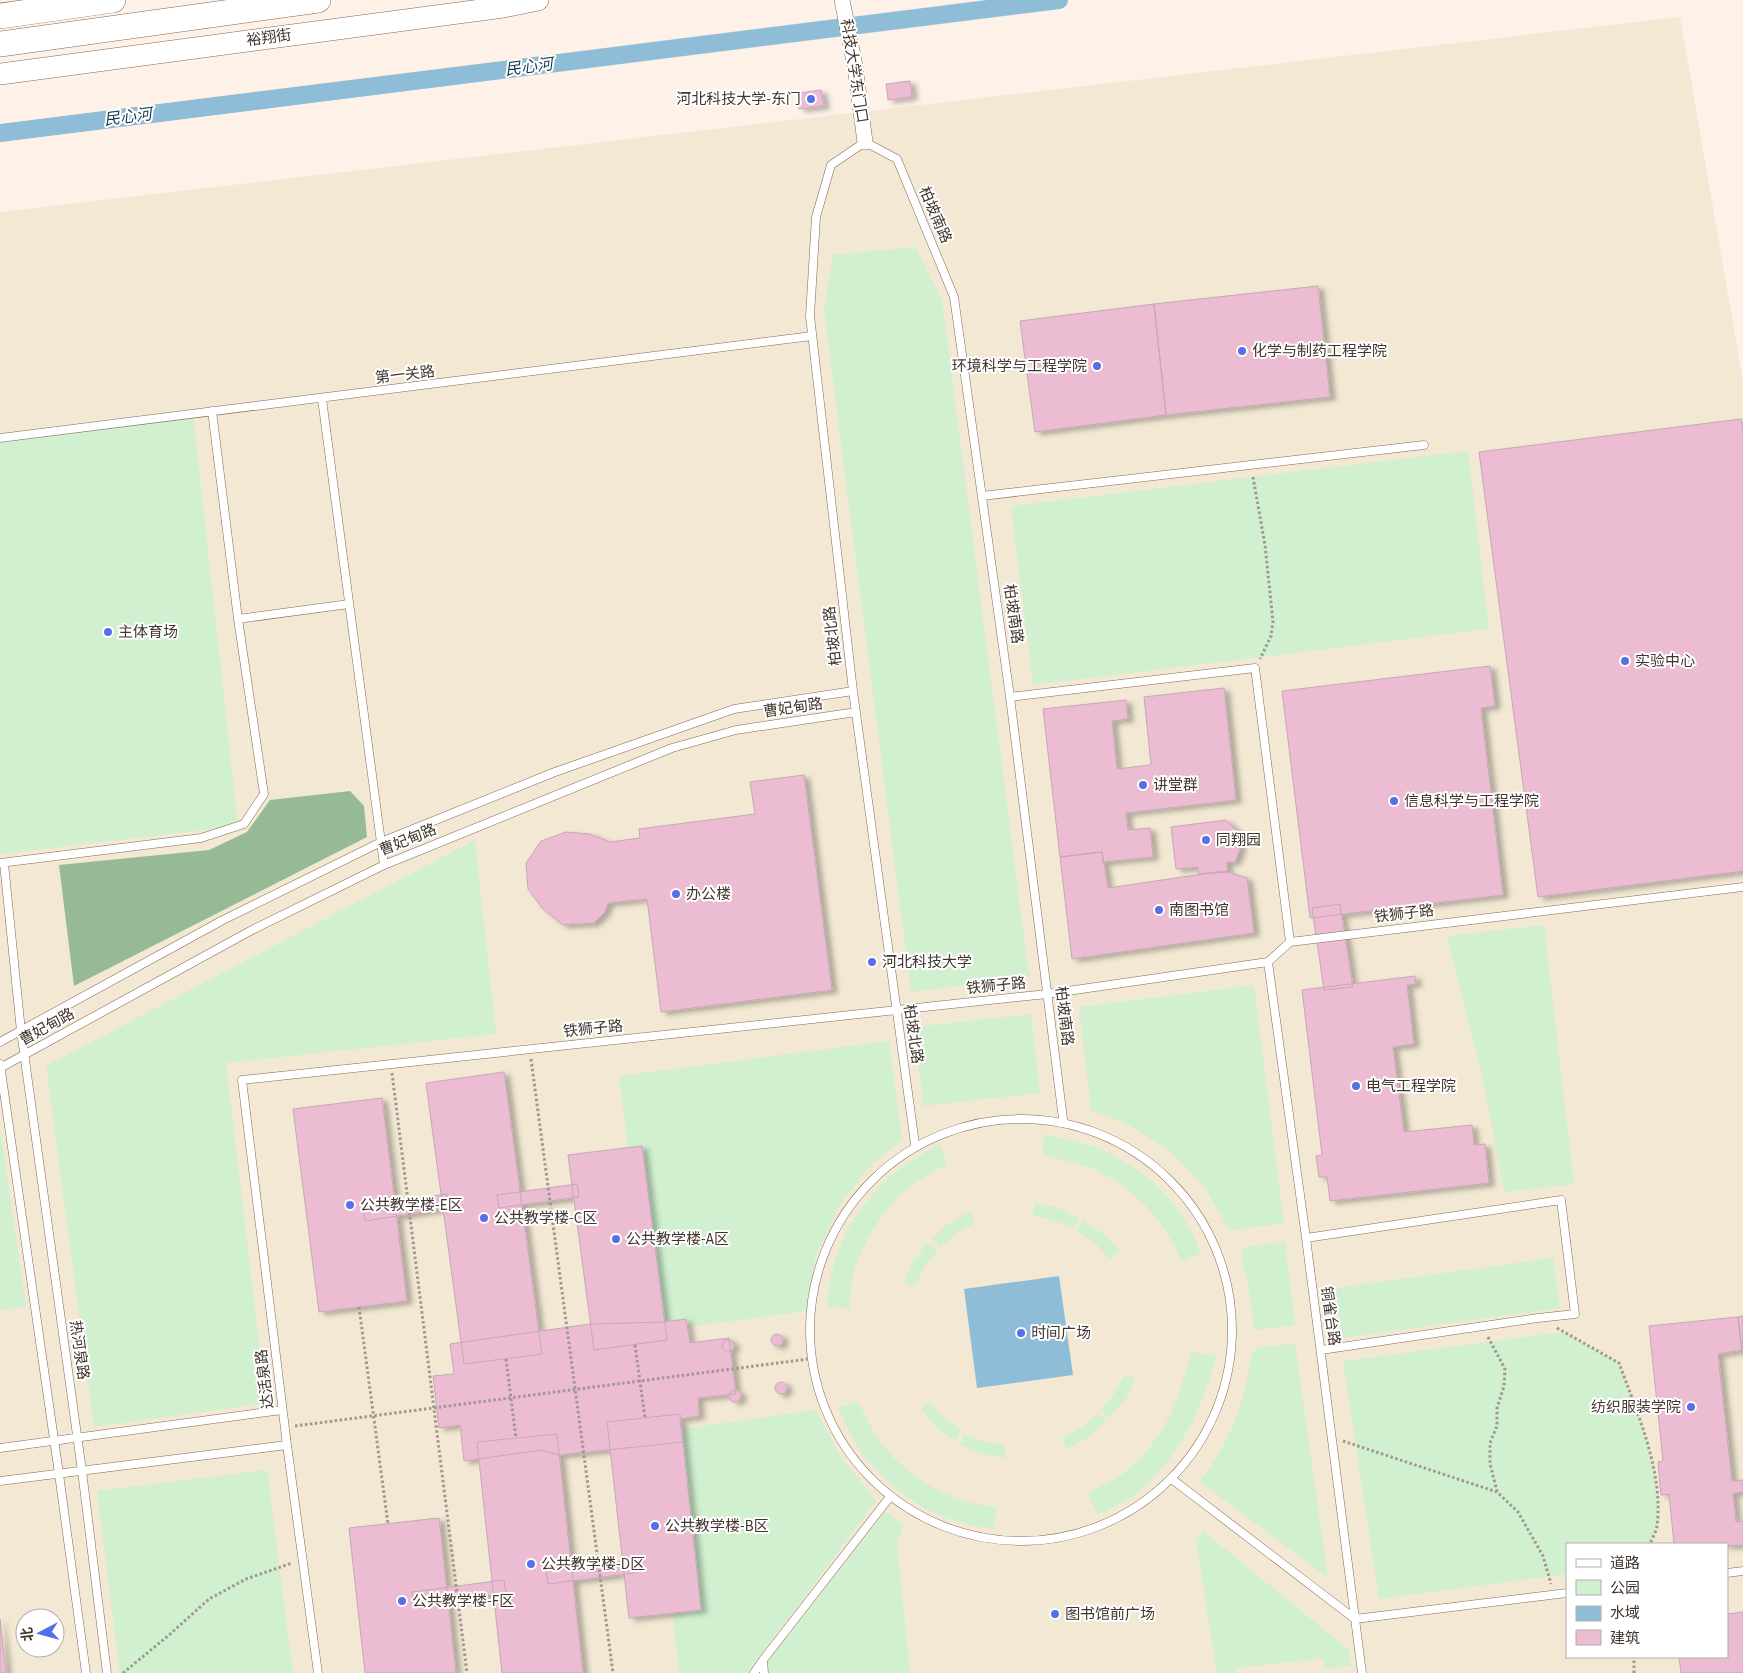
<svg xmlns="http://www.w3.org/2000/svg" width="1743" height="1673" font-family="'Source Sans 3','Noto Sans SC',sans-serif">
<style>
.education{fill:#f2e8d3;fill-rule:evenodd}
.green{fill:#d1f0d0}
.forest{fill:#97ba96}
.water{fill:#8fbdd8}
.lines{fill:none;stroke-linecap:round;stroke-linejoin:round}
.canal{stroke:#8fbdd8;stroke-width:18}
.building{fill:#ecbcd3;stroke:#c8a7b7;filter:url(#shadow)}
.service-casing{stroke:#826856;stroke-width:9}
.minor-casing{stroke:#826856;stroke-width:16}
.secondary-casing{stroke:#826856;stroke-width:22}
.trunk-casing{stroke:#826856;stroke-width:26}
.path{stroke:#a2968e;stroke-width:3;stroke-dasharray:2.5 2.5;stroke-linecap:butt}
.service{stroke:#fff;stroke-width:8}
.minor{stroke:#fff;stroke-width:15}
.secondary{stroke:#fff;stroke-width:21}
.trunk{stroke:#fff;stroke-width:25}
.poi-dot{fill:#5870e6;stroke:#fff;stroke-width:2}
.labels{text-anchor:middle;dominant-baseline:central;stroke-width:4;stroke-linejoin:round;paint-order:stroke}
.street-label{font-size:15px;fill:#41352d;stroke:#fff}
.poi-label{font-size:15px;fill:#41352d;stroke:#fff;text-anchor:start}
.water-label{font-size:16px;font-style:italic;fill:#153c50;stroke:#fff}
</style>
<defs>
<filter id="shadow"><feDropShadow dx="5.5" dy="3" stdDeviation="2.5" flood-color="#0004"/></filter>
</defs>
<rect width="100%" height="100%" fill="#fdf1e8"/>
<path class="education" d="M1680,17L1743,381V1673H0V212ZM1567,1544H1727V1657H1567ZM25,1618H55V1648H25Z"/>
<path class="green" d="M915,247L942,299L1029,976L911,992L824,310L833,255Z
M193,414L238,826L0,854V438Z
M1468,451L1489,629L1033,685L1011,506Z
M475,840L496,1034L226,1063L266,1403L94,1427L46,1066Z
M1544,925L1574,1184L1504,1192L1482,1074L1447,936Z
M1254,985L1284,1223L1230,1231L1204,1187L1169,1150L1125,1123L1091,1110L1079,1007Z
M1031,1014L1040,1093L923,1106L915,1027Z
M889,1041L902,1140L869,1167L839,1206L816,1255L807,1311L687,1327L664,1322L628,1148L619,1076Z
M0,1126L26,1307L0,1310Z
M1044,1134C1062,1138 1079,1141 1096,1147C1105,1150 1113,1155 1120,1159C1161,1182 1184,1211 1201,1253L1182,1262C1177,1252 1172,1241 1166,1231C1150,1205 1120,1180 1091,1168C1075,1162 1059,1159 1043,1155Z
M939,1144L947,1164C933,1172 918,1180 905,1191C882,1210 861,1246 853,1275C851,1286 850,1298 849,1309L827,1306C830,1261 844,1226 875,1192C881,1186 887,1178 894,1173C908,1162 924,1153 939,1144Z
M1035,1203L1058,1208L1080,1218L1073,1228L1053,1220L1032,1215Z
M970,1212L975,1223L957,1233L940,1247L932,1238L948,1224Z
M1083,1221L1104,1234L1120,1250L1110,1259L1095,1243L1077,1231Z
M1285,1242L1295,1325L1258,1330L1253,1326C1252,1301 1247,1278 1240,1254L1244,1247Z
M927,1243L938,1251L925,1266L914,1287L903,1282L914,1260Z
M1553,1258L1560,1308L1342,1338L1335,1288Z
M1563,1332L1619,1363C1637,1412 1664,1473 1657,1526C1656,1532 1652,1539 1650,1544H1567V1574L1379,1599L1343,1361Z
M1295,1344L1328,1578L1200,1482C1231,1439 1244,1405 1252,1353L1259,1347Z
M1191,1352L1216,1356C1204,1404 1181,1453 1145,1486C1131,1499 1115,1507 1098,1515L1087,1493L1119,1477L1142,1457L1162,1431L1177,1401Z
M1125,1374L1135,1379L1126,1399L1109,1418L1100,1410L1114,1394Z
M858,1401C865,1416 872,1430 882,1444C901,1470 933,1491 963,1501C974,1504 986,1505 997,1508L993,1529C938,1522 901,1500 866,1458C854,1444 846,1424 838,1408Z
M930,1402L944,1418L962,1430L955,1441L937,1428L921,1409Z
M816,1410L841,1457L876,1501L747,1673H679L673,1613L701,1610L681,1429Z
M1098,1413L1106,1422L1087,1438L1067,1449L1062,1438L1082,1427Z
M964,1434L984,1442L1005,1446V1458L982,1454L960,1445Z
M267,1470L293,1673H120L97,1491Z
M886,1511L903,1525L897,1544L910,1673H769L767,1663Z
M1203,1531L1349,1650L1351,1666L1325,1669L1324,1658L1237,1668V1673H1217L1196,1541Z"/>
<path class="forest" d="M350,791L364,806L367,837L74,986L59,865L209,850L247,832L270,800Z"/>
<path class="water" d="M1059,1276L1073,1375L977,1388L964,1289Z"/>
<g class="lines">
<path class="canal" d="M0,133L1059,0"/>
</g>
<path class="building" d="M910,81L912,97L888,100L886,84Z
M821,90L824,106L799,109V93Z
M1318,286L1330,397L1166,415L1154,304Z
M1154,304L1166,415L1035,432L1027,374L1034,373L1031,359H1025L1020,321Z
M1741,419L1743,428V871L1538,897L1479,452Z
M1490,666L1495,706L1481,708L1503,895L1310,918L1282,691Z
M1224,688L1236,800L1126,813L1128,830L1150,828L1153,857L1103,862L1102,852L1060,857L1043,709L1126,700L1128,719L1112,721L1117,769L1151,765L1144,697Z
M804,775L832,990L661,1012L647,899L608,903L605,912L594,923L563,925L542,908L528,889L526,863L541,841L566,832L590,834L610,842L640,838L639,829L755,814L750,782Z
M1226,820L1238,832L1240,849L1235,862H1227V872L1198,874V867L1176,869L1171,827Z
M1102,852L1108,888L1223,871L1247,878L1254,933L1072,959L1060,857Z
M1340,904L1353,987L1324,990L1312,908Z
M1415,976L1416,984L1407,985L1414,1044L1393,1047L1404,1132L1472,1125L1474,1145L1485,1144L1489,1183L1330,1201L1327,1177H1319L1316,1156L1322,1155L1302,990Z
M504,1072L542,1354L464,1364L426,1083Z
M382,1098L407,1301L319,1312L293,1109Z
M642,1146L667,1340L594,1350L568,1155Z
M577,1184L579,1197L499,1208L497,1195Z
M447,1194L449,1208L365,1221L362,1207Z
M1743,1316V1350H1742L1738,1317Z
M1738,1317L1742,1350L1718,1354L1732,1481L1743,1480V1492L1733,1493L1736,1522L1743,1521V1545L1727,1546V1544H1674L1669,1494L1661,1495L1658,1462L1663,1461L1649,1326Z
M686,1319L690,1343L729,1338L736,1394L698,1398L699,1416L680,1419L683,1442L559,1455L542,1450L464,1461L460,1425L439,1428L433,1376L454,1374L450,1344L590,1324L664,1322Z
M771 1340a6 6 0 1 1 12 0a6 6 0 1 1-12 0Z
M722 1346a6 6 0 1 1 12 0a6 6 0 1 1-12 0Z
M775 1388a6 6 0 1 1 12 0a6 6 0 1 1-12 0Z
M729 1396a6 6 0 1 1 12 0a6 6 0 1 1-12 0Z
M680,1414L701,1610L629,1618L607,1422Z
M557,1434L583,1673H502L477,1442Z
M439,1518L456,1673H365L349,1528Z
M632,1560L634,1573L548,1584L546,1571Z
M504,1580L506,1593L414,1606L412,1592Z
M1743,1612V1673H1681L1679,1657H1727V1614Z
M0,1619L6,1673H0Z"/>
<g class="lines">
<g class="service-casing">
<path id="service" d="M322,399L384,865
M0,438L812,336
M982,496L1424,445
M238,619L349,604
M1010,697L1255,668L1290,942
M0,863L201,838L244,824L264,794L238,619L212,411
M4,863L21,1031L82,1471L107,1673
M1268,962L1306,1238L1362,1673
M0,1042L223,920L381,842L555,772L734,709L853,691
M0,1064L59,1474L86,1673
M0,1068L252,930L384,865L672,748L736,730L856,712
M810 1330a211 211 0 1 1 422 0a211 211 0 1 1-422 0Z
M915,1144L853,691L810,316L816,217L831,165L865,142L897,159L954,297L1010,697L1063,1119
M1306,1238L1561,1200L1575,1314L1538,1318L1321,1350
M0,1448L282,1410
M1173,1480L1355,1619L1567,1593
M0,1481L287,1445
M1727,1573L1743,1571
M318,1673L287,1445L242,1080L1047,994L1268,962L1290,942L1743,887
M754,1673L763,1660
M764,1673L763,1660L889,1498"/>
</g>
<g class="minor-casing">
<path id="minor" d="M842,0L855,66L865,142"/>
</g>
<g class="secondary-casing">
<path id="secondary" d="M0,74L503,7L538,0"/>
</g>
<g class="trunk-casing">
<path id="trunk" d="M0,16L113,0
M0,44L318,0"/>
</g>
<path class="path" d="M1253,477L1265,545L1273,622L1271,636L1260,659
M531,1059L613,1673
M392,1073L467,1673
M359,1307L388,1524
M1557,1328L1619,1363C1637,1412 1664,1473 1657,1526C1656,1532 1652,1539 1650,1544
M1488,1337L1505,1369L1504,1386L1497,1408V1426L1490,1443V1464L1497,1491
M635,1345L645,1418
M506,1359L516,1438
M295,1426L816,1358
M1343,1441L1497,1492L1518,1512L1543,1556L1551,1584
M123,1673L169,1635L209,1599L246,1579L292,1563
M1634,1673V1657"/>
<use href="#service" class="service"/>
<use href="#minor" class="minor"/>
<use href="#secondary" class="secondary"/>
<use href="#trunk" class="trunk"/>
</g>
<g class="poi-dot">
<circle cx="811" cy="99" r="5"/>
<circle cx="1242" cy="351" r="5"/>
<circle cx="1097" cy="366" r="5"/>
<circle cx="108" cy="632" r="5"/>
<circle cx="1625" cy="661" r="5"/>
<circle cx="1143" cy="785" r="5"/>
<circle cx="1394" cy="801" r="5"/>
<circle cx="1206" cy="840" r="5"/>
<circle cx="676" cy="894" r="5"/>
<circle cx="1159" cy="910" r="5"/>
<circle cx="872" cy="962" r="5"/>
<circle cx="1356" cy="1086" r="5"/>
<circle cx="350" cy="1205" r="5"/>
<circle cx="484" cy="1218" r="5"/>
<circle cx="616" cy="1239" r="5"/>
<circle cx="1021" cy="1333" r="5"/>
<circle cx="1691" cy="1407" r="5"/>
<circle cx="655" cy="1526" r="5"/>
<circle cx="531" cy="1564" r="5"/>
<circle cx="402" cy="1601" r="5"/>
<circle cx="1055" cy="1614" r="5"/>
</g>
<g class="labels">
<g class="street-label">
<text transform="translate(269 38) rotate(-8)">裕翔街</text>
<text transform="translate(854 71) rotate(81)">科技大学东门口</text>
<text transform="translate(935 215) rotate(67)">柏坡南路</text>
<text transform="translate(405 375) rotate(-7)">第一关路</text>
<text transform="translate(1013 614) rotate(82)">柏坡南路</text>
<text transform="translate(833 636) rotate(-97)">柏坡北路</text>
<text transform="translate(793 708) rotate(-8)">曹妃甸路</text>
<text transform="translate(408 840) rotate(-22)">曹妃甸路</text>
<text transform="translate(1404 914) rotate(-7)">铁狮子路</text>
<text transform="translate(996 986) rotate(-6)">铁狮子路</text>
<text transform="translate(1064 1016) rotate(83)">柏坡南路</text>
<text transform="translate(47 1027) rotate(-29)">曹妃甸路</text>
<text transform="translate(593 1029) rotate(-6)">铁狮子路</text>
<text transform="translate(913 1034) rotate(82)">柏坡北路</text>
<text transform="translate(1330 1316) rotate(82)">铜雀台路</text>
<text transform="translate(79 1350) rotate(82)">热河泉路</text>
<text transform="translate(265 1379) rotate(-97)">达活泉路</text>
</g>
<g class="poi-label">
<text x="801" y="99" text-anchor="end">河北科技大学-东门</text>
<text x="1252" y="351">化学与制药工程学院</text>
<text x="1087" y="366" text-anchor="end">环境科学与工程学院</text>
<text x="118" y="632">主体育场</text>
<text x="1635" y="661">实验中心</text>
<text x="1153" y="785">讲堂群</text>
<text x="1404" y="801">信息科学与工程学院</text>
<text x="1216" y="840">同翔园</text>
<text x="686" y="894">办公楼</text>
<text x="1169" y="910">南图书馆</text>
<text x="882" y="962">河北科技大学</text>
<text x="1366" y="1086">电气工程学院</text>
<text x="360" y="1205">公共教学楼-E区</text>
<text x="494" y="1218">公共教学楼-C区</text>
<text x="626" y="1239">公共教学楼-A区</text>
<text x="1031" y="1333">时间广场</text>
<text x="1681" y="1407" text-anchor="end">纺织服装学院</text>
<text x="665" y="1526">公共教学楼-B区</text>
<text x="541" y="1564">公共教学楼-D区</text>
<text x="412" y="1601">公共教学楼-F区</text>
<text x="1065" y="1614">图书馆前广场</text>
</g>
<g class="water-label">
<text transform="translate(529 67) rotate(-7)">民心河</text>
<text transform="translate(128 117) rotate(-7)">民心河</text>
</g>
</g>
<rect x="1566" y="1543" width="162" height="115" fill="#ffffff" stroke="#b3aeab"/>
<rect x="1576" y="1559" width="25" height="8" fill="#ffffff" stroke="#b3aeab"/>
<text x="1610" y="1568" font-size="15" fill="#41352d">道路</text>
<rect x="1576" y="1580" width="25" height="15" fill="#d1f0d0" stroke="#b3aeab"/>
<text x="1610" y="1593" font-size="15" fill="#41352d">公园</text>
<rect x="1576" y="1606" width="25" height="15" fill="#8fbdd8" stroke="#b3aeab"/>
<text x="1610" y="1618" font-size="15" fill="#41352d">水域</text>
<rect x="1576" y="1630" width="25" height="15" fill="#ecbcd3" stroke="#b3aeab"/>
<text x="1610" y="1643" font-size="15" fill="#41352d">建筑</text>
<g transform="translate(40 1633) rotate(264)"><circle r="24" fill="#ffffff" stroke="#b3aeab"/>
<path d="M0-4L9 19L0 12L-9 19Z" fill="#5870e6"/>
<text y="-8" font-size="14" font-weight="bold" text-anchor="middle" fill="#41352d">北</text>
</g>
</svg>
